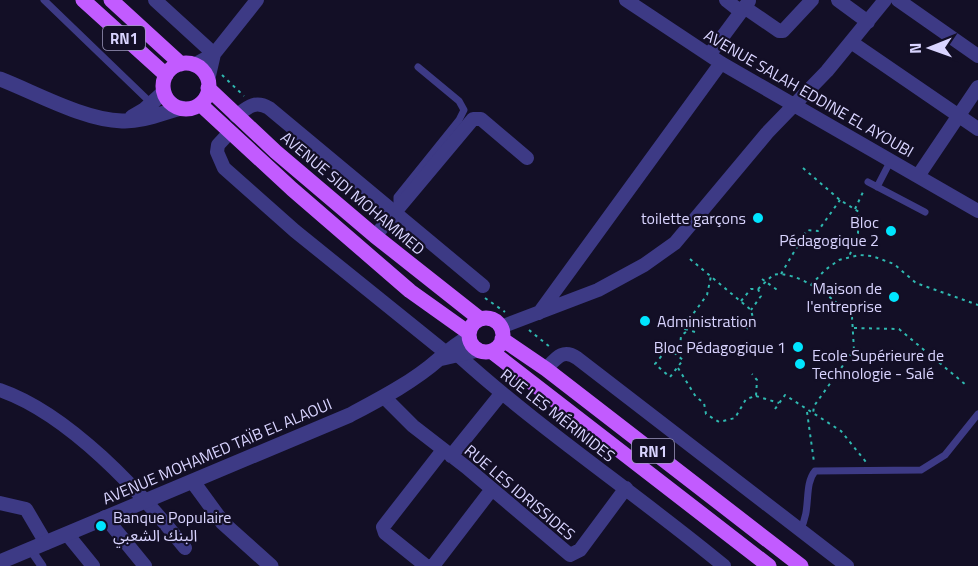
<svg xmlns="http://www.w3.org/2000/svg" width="978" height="566" font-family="'Titillium Web','Noto Sans Arabic',sans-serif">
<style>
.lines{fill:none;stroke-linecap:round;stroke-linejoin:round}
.path{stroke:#2fb8b0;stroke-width:2;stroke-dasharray:3 4.5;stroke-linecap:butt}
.service{stroke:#3d3a85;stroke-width:7}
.pedestrian{stroke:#3d3a85;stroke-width:9}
.minor{stroke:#3d3a85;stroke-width:14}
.tertiary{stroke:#3d3a85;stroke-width:15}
.primary{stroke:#c25bff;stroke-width:15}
.poi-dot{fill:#00e5ff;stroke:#130f26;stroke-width:2}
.labels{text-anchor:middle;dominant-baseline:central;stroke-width:4.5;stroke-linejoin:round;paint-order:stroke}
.shield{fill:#130f26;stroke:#9e99be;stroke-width:1.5}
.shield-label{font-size:15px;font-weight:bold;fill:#d9d4ff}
.street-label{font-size:16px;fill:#d9d4ff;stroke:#130f26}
.poi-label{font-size:16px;fill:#d9d4ff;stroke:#130f26;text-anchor:end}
</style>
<rect width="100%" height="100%" fill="#130f26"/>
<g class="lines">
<path class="path" d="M222,75L244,96
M803,168L840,200L859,212L858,233L849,257
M855,209L864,190
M690,259L751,310L753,318L745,332
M781,274L807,230L818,231L840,200
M762,279L780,292
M811,285L825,270L839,260L859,255L872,256L894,264L916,283L978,305
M758,289L773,275C797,269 836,300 852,317L854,350L814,406L813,414
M485,298L505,312
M741,301L751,289H758L761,296L751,310
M854,328L899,329L966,385
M529,330L550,347
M695,332L685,329L686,319L693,314L707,295L711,276
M668,348L683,360L670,377L655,364Z
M676,354L680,347L681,336L687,331
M678,368L696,397L704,403L706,414L719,422L735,418L746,399L756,396L757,380L752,374
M756,396L779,403
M775,409L785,395L841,431L866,462
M807,412L814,462"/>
<path class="service" d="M44,0L152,104
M868,182L925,212
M877,187L891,160
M397,207V197L459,120L464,110L459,101L418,67
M800,530C812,509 803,486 815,471L921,470L945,455L978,414"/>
<path class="pedestrian" d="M31,550L42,566"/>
<path class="minor" d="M155,0L214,54
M626,0L721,63L978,211
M726,0L740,11
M838,0L868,22
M898,0L978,56
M744,7L779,31H783L812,0
M851,42L978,129
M709,55L749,1
M194,65L214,54
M208,80L214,54L257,0
M236,116C248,107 255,100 269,108L483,286
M230,132L218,145L217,152L224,168L295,231L445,352
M918,176L978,87
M375,236L473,119H481L527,158
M539,313L721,63
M501,327L598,290L644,265L675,243L767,133L827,71L885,0
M458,355C542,431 637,494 724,566
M546,369C556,358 563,348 577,358L847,566
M0,390C69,414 141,492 185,548
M384,397L413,426L466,467L570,555L580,550L626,488
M451,456L501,394
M0,503L26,509L46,543
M105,517L145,566
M67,534L93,566
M426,566L385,533L383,527L443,450
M433,566L492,489"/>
<path class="tertiary" d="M0,79C36,93 84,120 122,121C142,122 162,113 181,108
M132,117L144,110L164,92
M439,359L478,350
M193,482L223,523L271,566
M0,562L350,415C380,399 413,382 439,359C449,350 456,344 469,337"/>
<path class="primary" d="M83,0L166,75
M111,0L181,64
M163 86a23 23 0 1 1 46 0a23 23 0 1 1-46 0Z
M208,88L276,152L375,236L480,319
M200,104L292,189L410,291L469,333
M469 335a17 17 0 1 1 34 0a17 17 0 1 1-34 0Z
M502,339L546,369L801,566
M491,351L769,566"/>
</g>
<g class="poi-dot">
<circle cx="758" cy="218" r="6"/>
<circle cx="891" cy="231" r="6"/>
<circle cx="894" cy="297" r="6"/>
<circle cx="645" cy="321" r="6"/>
<circle cx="798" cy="347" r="6"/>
<circle cx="800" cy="364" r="6"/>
<circle cx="101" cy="526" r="6"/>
</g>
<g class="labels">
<g class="shield">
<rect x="103" y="26" width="42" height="24" rx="4.5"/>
<rect x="632" y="439" width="42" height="24" rx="4.5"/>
</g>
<g class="shield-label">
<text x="124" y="38">RN1</text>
<text x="653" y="451">RN1</text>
</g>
<g class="street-label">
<text transform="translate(809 93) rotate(30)">AVENUE SALAH EDDINE EL AYOUBI</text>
<text transform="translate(353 193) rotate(40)">AVENUE SIDI MOHAMMED</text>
<text transform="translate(558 415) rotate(38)">RUE LES MÉRINIDES</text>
<text transform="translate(217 451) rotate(-23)">AVENUE MOHAMED TAÏB EL ALAOUI</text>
<text transform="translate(520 492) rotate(40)">RUE LES IDRISSIDES</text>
</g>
<g class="poi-label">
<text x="746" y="218">toilette garçons</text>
<text x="879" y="222">Bloc<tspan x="879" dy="18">Pédagogique 2</tspan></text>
<text x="882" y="288">Maison de<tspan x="882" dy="18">l'entreprise</tspan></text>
<text x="657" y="321" text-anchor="start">Administration</text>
<text x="786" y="347">Bloc Pédagogique 1</text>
<text x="812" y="355" text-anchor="start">Ecole Supérieure de<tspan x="812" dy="18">Technologie - Salé</tspan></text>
<text x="113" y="517" text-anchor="start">Banque Populaire<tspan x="113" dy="18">البنك الشعبي</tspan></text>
</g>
</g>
<g transform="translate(930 48) rotate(269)" stroke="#130f26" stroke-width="4.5" paint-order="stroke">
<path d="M0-4.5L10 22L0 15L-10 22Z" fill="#d9d4ff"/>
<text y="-9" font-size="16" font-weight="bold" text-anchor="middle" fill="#d9d4ff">N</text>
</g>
</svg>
